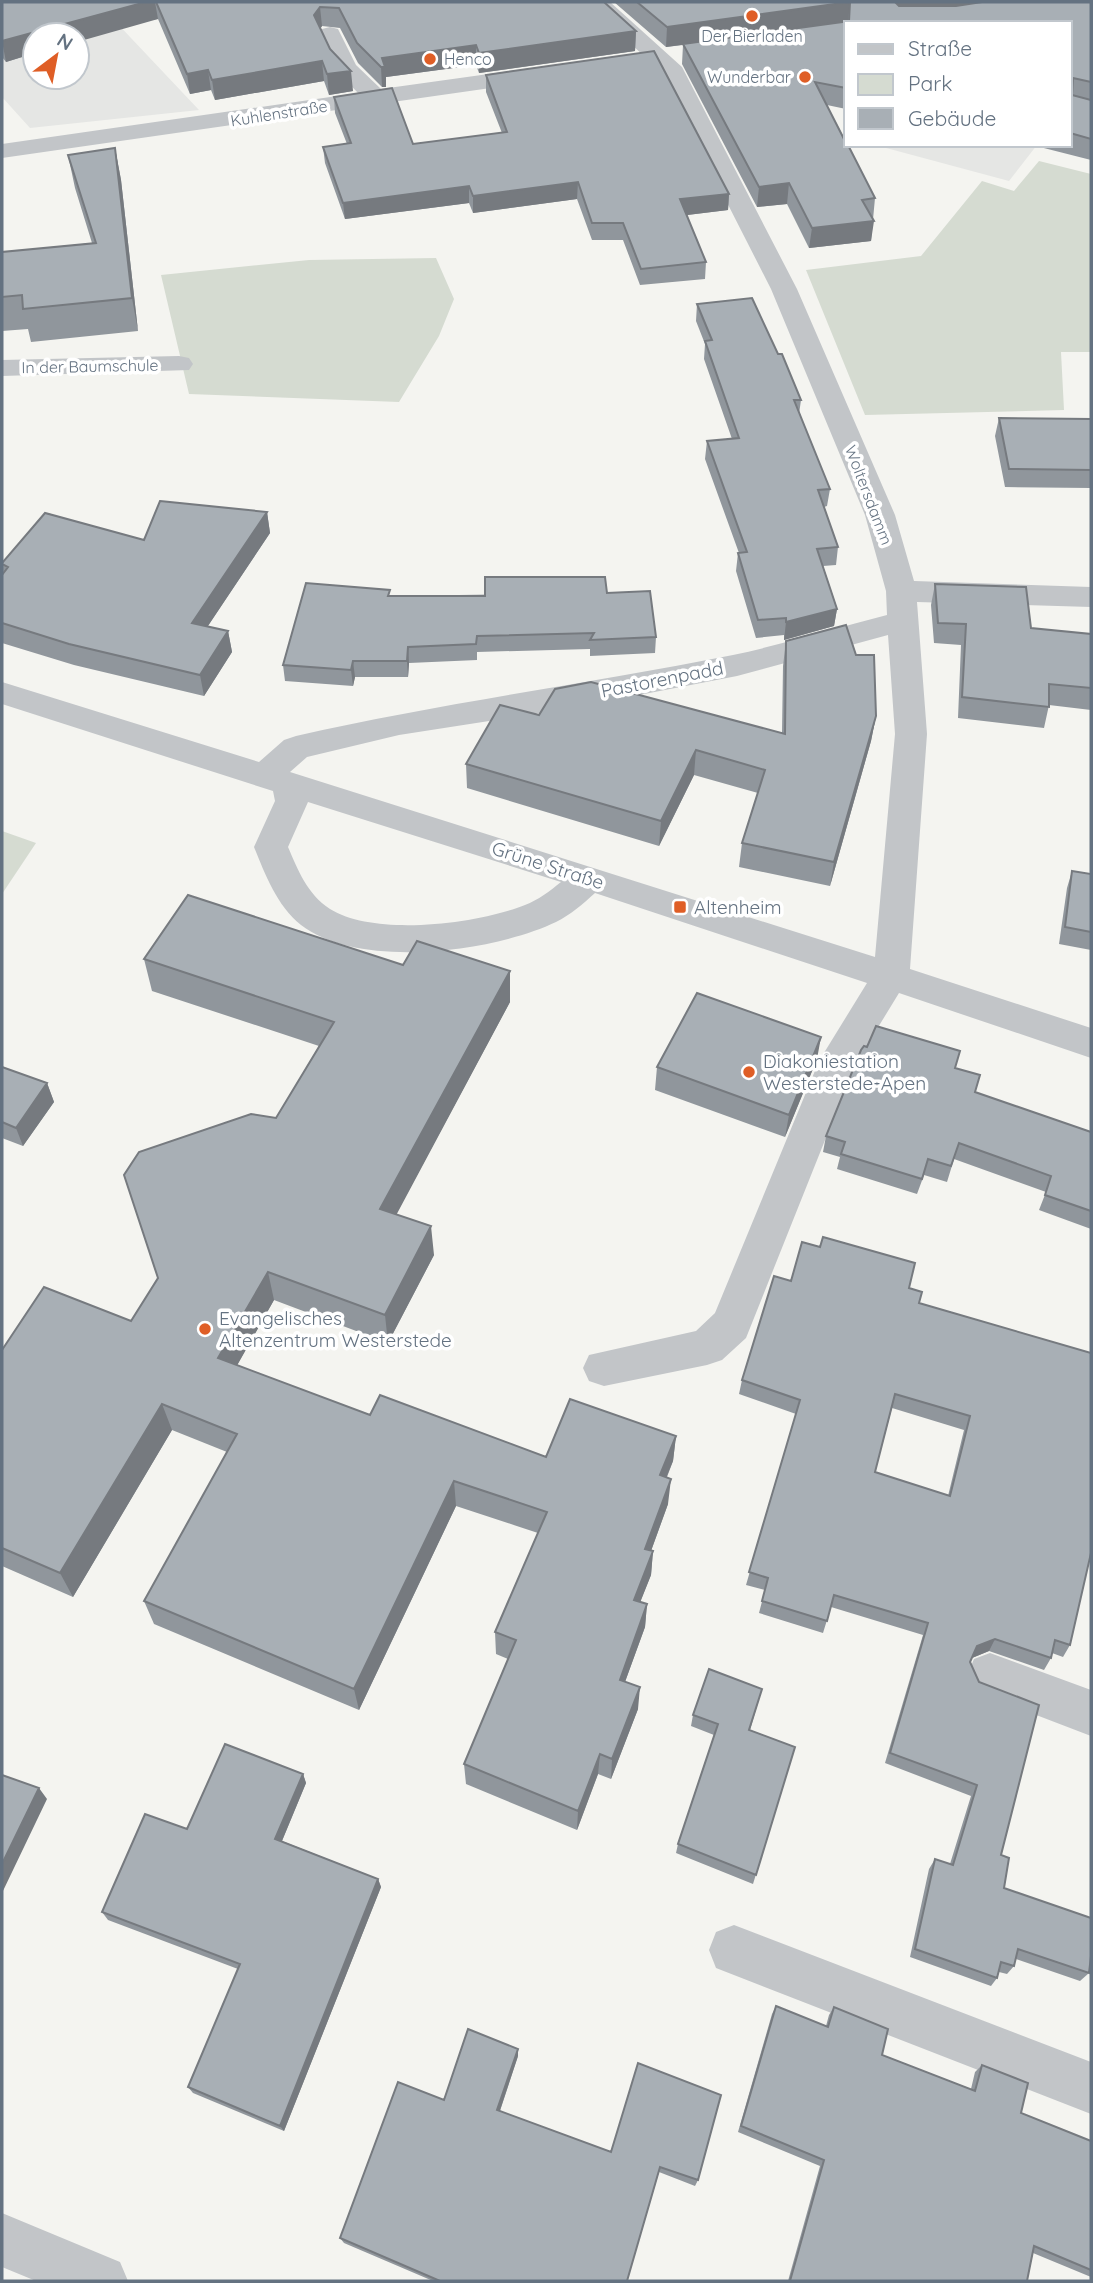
<svg xmlns="http://www.w3.org/2000/svg" width="1093" height="2283" font-family="Quicksand,sans-serif">
<style>
.built{fill:#e5e6e4;fill-rule:evenodd}
.green{fill:#d5dbd1}
.lines{fill:none;stroke-linecap:round;stroke-linejoin:round}
.minor{fill:#c2c5c8;fill-rule:evenodd}
.wall{fill:#90969c;fill-rule:evenodd}
.shaded-wall{fill:#767a7f}
.building{fill:#a8afb5;stroke:#767a7f;stroke-width:2;fill-rule:evenodd}
.poi-dot{fill:#df5e26;stroke:#fff;stroke-width:2.5}
.labels{text-anchor:middle;dominant-baseline:central;stroke-width:7;stroke-linejoin:round;paint-order:stroke}
.far-poi-label{font-size:16px;fill:#647281;stroke:#fff}
.far-street-label{font-size:16px;fill:#647281;stroke:#fff}
.street-label{font-size:19px;fill:#647281;stroke:#fff}
.poi-label{font-size:19px;fill:#647281;stroke:#fff;text-anchor:start}
</style>
<rect width="100%" height="100%" fill="#f4f4f0"/>
<path class="built" d="M2,2H97L199,110L30,128L2,97ZM35,35H77V77H35Z
M875,145H1037L1009,181Z"/>
<path class="green" d="M1039,161L1091,174V352H1061L1064,410L865,415L806,270L921,256L982,181L1014,191Z
M436,258L454,299L439,336L399,402L189,394L161,275L309,260Z
M2,831L36,843L2,894Z"/>
<g class="lines">
<path class="minor" d="M586,2H610L682,67L797,289L895,515L914,581L1091,587V607L917,602L927,734L910,969L1091,1028V1058L899,993L855,1065L746,1338L722,1360L707,1365L604,1386L589,1381L583,1368L589,1355L696,1331L715,1313L819,1061L867,983L595,893C583,904 570,915 556,922C493,952 360,970 301,925C277,906 265,874 254,847L275,801L273,791L2,704V682L259,762L284,740L296,736C441,703 588,684 733,655C785,644 836,628 887,615L886,591L865,515L771,289L660,71ZM888,635L895,734L875,957L290,772L307,757L399,735L572,708L737,676ZM308,802L561,882C550,891 538,900 525,905C477,924 375,937 330,909C307,894 298,870 288,847Z
M330,27L338,29L356,65L381,89L539,67L547,69L551,74L547,79L539,81L2,158V144L358,93L334,68L318,34L322,29Z
M179,356L189,358L193,364L189,370L2,376V360Z
M990,1653L1091,1690V1736L974,1691L967,1675L974,1659Z
M734,1925L1091,2062V2114L716,1968L709,1950L716,1932Z
M2,2213L120,2262L128,2281H36L2,2267Z"/>
</g>
<path class="wall" d="M2,2H604L636,31L635,51L479,73L476,65L386,77V87H382L358,63L340,28L322,26L320,29L353,91L329,95L324,81L215,100L211,90L190,94L158,19L35,35V53L6,62L2,57Z
M614,2H1091V160L1032,145H1070V23H846V109L827,105L875,198L871,241L809,248L787,204L757,207L682,64L683,45L666,47Z
M486,75L729,194L728,210L687,215L706,262L705,279L640,285L623,240H592L577,199L473,213L469,203L345,219L325,163L323,147L347,144L335,113L334,97L413,144L502,133L486,92Z
M115,148L121,180L138,331L31,342L28,329L2,331V252L92,243L75,188L68,155Z
M697,304L778,354L801,400L799,414L830,489L827,506L824,507L838,547L836,565L823,566L837,609L834,626L784,640V635L756,638L736,571L738,553H739L705,459L707,441L732,439L704,359L705,344L696,321Z
M999,418L1091,419V488L1005,487L995,436Z
M267,512L270,533L207,627L228,631L232,652L204,696L74,665L2,643V575L3,573L2,563L144,540Z
M935,584L1031,628L1091,634V710L1049,705L1044,728L958,718L961,645L934,643L931,605Z
M607,593L656,637L655,653L590,656V649L477,652V660L409,663L408,677H355L353,686L285,681L283,665L390,596Z
M786,641L876,716L871,741L830,886L739,867L742,843L758,793L694,775L659,846L467,788L466,764L539,715L782,733L783,666Z
M1072,871L1091,874V950L1059,944L1067,888Z
M144,959L403,965L510,971V1002L396,1214L434,1255L388,1343L274,1300L237,1365L370,1415L546,1457L676,1436L673,1461L667,1477L668,1504L651,1551H653L651,1575L640,1602L647,1604L645,1627L625,1682L638,1709L611,1779L598,1774L577,1830L466,1784L464,1764L508,1659L496,1654L495,1632L538,1533L456,1506L359,1710L154,1624L144,1601L227,1452L172,1430L73,1597L2,1566V1350L131,1321L276,1118L319,1046L152,991Z
M817,1059L785,1137L655,1090L657,1067Z
M2,1067L47,1083L54,1102L23,1146L2,1138Z
M955,1068L975,1092L1091,1132V1229L1039,1210L1046,1192L954,1159L947,1182L924,1175L917,1194L837,1169L840,1157L823,1152L826,1136Z
M791,1281L909,1288L919,1303L1091,1353L1070,1645L1063,1657L1052,1653L1051,1658L1044,1670L989,1651L972,1658L970,1662L1001,1855L1004,1888L1089,1973L1080,1981L1016,1959L1014,1966L1007,1974L999,1972L997,1978L991,1986L910,1957L929,1869L935,1859L950,1864L971,1796L885,1763L923,1635L831,1607L823,1633L759,1613L765,1590L746,1585L796,1414L739,1394L742,1380ZM892,1408L964,1430L948,1496L875,1472Z
M762,1689L750,1730L795,1747L753,1884L676,1853L678,1844L714,1735L691,1726L693,1715Z
M303,1774L306,1783L282,1841L378,1879L381,1887L284,2131L193,2093L188,2087L238,1969L108,1920L102,1912L187,1829Z
M776,2006L826,2026L829,2015L834,2007L882,2055L971,2089L975,2072L982,2065L1021,2113L1091,2141V2277L1033,2253L1027,2281H788L820,2166L738,2132L772,2014Z
M518,2056L500,2111L611,2152L638,2063L698,2180L695,2186L659,2172L627,2281H433L344,2243L340,2238L444,2100Z"/>
<path class="shaded-wall" d="M146,2H155L158,19L77,42V35H35V53L6,62L2,41Z
M850,2L848,22L666,47L667,27Z
M898,2H983L907,13L896,3Z
M320,7L322,26L316,35L314,15Z
M636,31L635,51L479,73V53Z
M476,45V65L386,77V87H382L381,67L382,58Z
M322,61L324,81L215,100L212,80Z
M208,70L211,90L190,94L187,74Z
M351,71L353,91L329,95L327,74Z
M115,148L121,180L138,331L132,298Z
M578,182L577,199L473,213V196Z
M789,183L787,204L757,207L759,187Z
M469,186V203L345,219L343,203Z
M729,194L728,210L679,216L680,199Z
M874,221L871,241L809,248L812,228Z
M267,512L270,533L196,644L192,623Z
M837,609L834,626L784,640L786,622Z
M228,631L232,652L204,696L200,675Z
M408,647L409,663L408,677L407,661Z
M353,661L355,677L353,686L351,670Z
M876,716L871,741L830,886L834,862Z
M696,750L694,775L659,846L661,821Z
M510,971V1002L384,1238L380,1209Z
M821,1037L817,1059L785,1137L789,1115Z
M47,1083L54,1102L23,1146L16,1128Z
M431,1226L434,1255L388,1343L385,1315Z
M268,1272L274,1300L226,1385L218,1358Z
M162,1404L172,1430L73,1597L60,1573Z
M676,1436L673,1461L657,1500L660,1475Z
M671,1479L668,1504L643,1573L645,1549Z
M454,1481L456,1506L359,1710L354,1689Z
M653,1551L651,1575L632,1623L634,1600Z
M647,1604L645,1627L618,1701L620,1680Z
M995,1639L989,1651L972,1658L977,1646Z
M640,1687L638,1709L611,1779L612,1759Z
M600,1754L598,1774L577,1830L578,1811Z
M303,1774L306,1783L279,1848L275,1839Z
M39,1788L47,1799L2,1893V1864Z
M378,1879L381,1887L284,2131L280,2126Z
M518,2049V2056L498,2116L497,2110Z"/>
<path class="building" d="M2,2H146L2,41Z
M156,2H604L636,31L479,53L476,45L382,58L385,67H381L357,43L339,8L320,7L314,15L330,49L351,71L327,74L322,61L212,80L208,70L187,74Z
M637,2H898L896,3L899,6H956L982,2H1091V82L1073,78L1072,95L1091,100V139L1070,133V23H846V88L815,82L846,143V145H848L875,198L862,200L874,221L812,228L789,183L759,187L683,44L849,21L850,2L667,27Z
M654,51L729,194L680,199L706,262L641,269L623,223H592L578,182L473,196L469,186L343,203L323,147L351,143L334,97L392,88L413,144L507,132L486,75Z
M115,148L132,298L23,309L22,295L2,297V252L96,243L68,155Z
M752,298L778,354H782L801,400H794L830,489L818,490L838,547L817,549L837,609L786,622V618L758,620L738,553L747,552L707,441L739,438L705,341L712,340L697,304Z
M999,418L1091,419V470L1009,469Z
M160,501L267,512L192,623L228,631L200,675L69,644L2,623V575L8,567L2,564V563L45,513L144,540Z
M485,577H605L607,593L650,591L656,637L590,640L594,633L477,636L476,644L408,647L407,661H353L351,670L283,665L306,583L390,590L388,596H485Z
M935,584L1026,587L1031,628L1091,634V688L1049,684V707L962,697L966,624L938,623Z
M846,625L856,655H874L876,716L834,862L742,843L765,770L696,750L661,821L466,764L500,705L539,715L555,689L591,682L785,734L786,641Z
M1072,871L1091,874V932L1065,927Z
M188,895L403,965L417,941L510,971L380,1209L431,1226L385,1315L268,1272L218,1358L370,1415L380,1395L546,1457L570,1399L676,1436L660,1475L671,1479L645,1549L653,1551L634,1600L647,1604L620,1680L640,1687L612,1759L600,1754L578,1811L464,1764L516,1640L495,1632L547,1512L454,1481L354,1689L144,1601L237,1434L162,1404L60,1573L2,1548V1350L44,1287L131,1321L158,1278L124,1175L139,1152L251,1114L276,1118L334,1022L144,959Z
M697,993L821,1037L789,1115L657,1067Z
M876,1026L960,1051L955,1068L980,1075L975,1092L1091,1132V1211L1045,1195L1051,1176L959,1143L951,1166L928,1159L922,1179L841,1154L845,1142L826,1136L861,1050L864,1046L867,1047Z
M2,1067L47,1083L16,1128L2,1122Z
M823,1237L915,1263L909,1288L922,1292L919,1303L1091,1353V1553L1070,1645L1055,1640L1051,1658L995,1639L977,1646L970,1662L979,1682L1039,1705L1001,1855L1009,1858L1004,1888L1091,1918V1956L1089,1973L1018,1949L1014,1966L1001,1962L997,1978L915,1949L935,1859L953,1865L977,1785L890,1753L928,1623L834,1595L827,1621L762,1601L768,1578L749,1572L800,1400L742,1380L774,1276L791,1281L802,1242L820,1247ZM895,1394L970,1416L950,1496L875,1472Z
M709,1669L762,1689L749,1730L795,1747L756,1875L678,1844L718,1724L693,1715Z
M225,1744L303,1774L275,1839L378,1879L280,2126L188,2087L240,1964L102,1912L145,1814L187,1829Z
M2,1775L39,1788L2,1864Z
M776,2006L828,2027L834,2007L888,2029L882,2055L975,2091L982,2065L1028,2083L1021,2113L1091,2141V2270L1034,2246L1027,2281H790L824,2160L741,2126Z
M468,2029L518,2049L497,2110L611,2152L638,2063L721,2095L698,2180L660,2167L627,2281H440L340,2238L398,2082L444,2100Z"/>
<g class="poi-dot">
<circle cx="752" cy="16" r="7"/>
<circle cx="430" cy="59" r="7"/>
<circle cx="805" cy="77" r="7"/>
<rect x="673" y="900" width="14" height="14" rx="3.5"/>
<circle cx="749" cy="1072" r="7"/>
<circle cx="205" cy="1329" r="7"/>
</g>
<g class="labels">
<g class="far-poi-label">
<text x="752" y="36">Der Bierladen</text>
<text x="444" y="59" text-anchor="start">Henco</text>
<text x="791" y="77" text-anchor="end">Wunderbar</text>
</g>
<g class="far-street-label">
<text transform="translate(279 113) rotate(-9)">Kuhlenstraße</text>
<text transform="translate(90 366) rotate(-1)">In der Baumschule</text>
<text transform="translate(869 495) rotate(69)">Woltersdamm</text>
</g>
<g class="street-label">
<text transform="translate(662 679) rotate(-11)">Pastorenpadd</text>
<text transform="translate(548 865) rotate(18)">Grüne Straße</text>
</g>
<g class="poi-label">
<text x="694" y="907">Altenheim</text>
<text x="763" y="1061">Diakoniestation<tspan x="763" dy="22">Westerstede-Apen</tspan></text>
<text x="219" y="1318">Evangelisches<tspan x="219" dy="22">Altenzentrum Westerstede</tspan></text>
</g>
</g>
<rect width="1093" height="2283" fill="none" stroke="#647281" stroke-width="7"/>
<rect x="844" y="21" width="228" height="126" fill="#ffffff" stroke="#c1c7cd" stroke-width="2"/>
<rect x="858" y="44" width="35" height="10" fill="#c2c5c8" stroke="#c1c7cd" stroke-width="2"/>
<text x="908" y="56" font-size="21" fill="#647281">Straße</text>
<rect x="858" y="74" width="35" height="21" fill="#d5dbd1" stroke="#c1c7cd" stroke-width="2"/>
<text x="908" y="91" font-size="21" fill="#647281">Park</text>
<rect x="858" y="108" width="35" height="21" fill="#a8afb5" stroke="#c1c7cd" stroke-width="2"/>
<text x="908" y="126" font-size="21" fill="#647281">Gebäude</text>
<g transform="translate(56 56) rotate(32)"><circle r="33" fill="#ffffff" stroke="#c1c7cd" stroke-width="2"/>
<path d="M0-5L12 26L0 18L-12 26Z" fill="#df5e26"/>
<text y="-10" font-size="19" font-weight="bold" text-anchor="middle" fill="#647281">N</text>
</g>
</svg>
